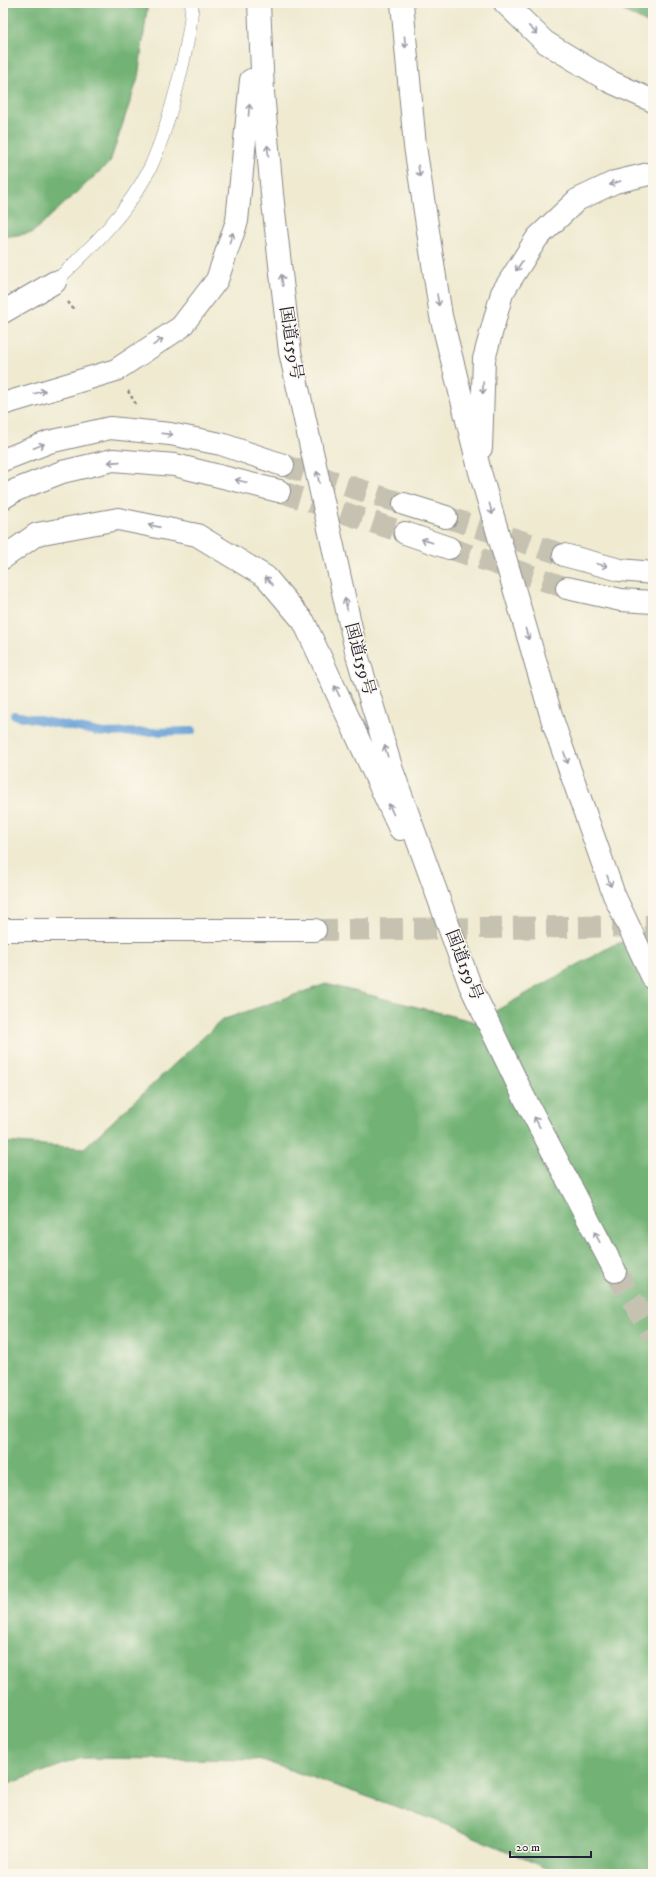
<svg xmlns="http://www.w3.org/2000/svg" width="656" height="1877" font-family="'IM FELL DW Pica','Noto Serif JP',serif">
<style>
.forest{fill:#72b274;stroke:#4a6a58}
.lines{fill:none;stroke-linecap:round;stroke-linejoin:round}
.stream{stroke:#69a0d7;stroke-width:8}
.minor-tunnel{stroke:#c6c2b2;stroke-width:22;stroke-dasharray:22 11;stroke-linecap:butt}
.trunk-tunnel{stroke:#c6c2b2;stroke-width:22;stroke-dasharray:22 11;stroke-linecap:butt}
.service-casing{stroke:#888686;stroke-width:14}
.minor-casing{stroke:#888686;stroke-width:24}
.trunk-casing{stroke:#888686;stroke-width:24}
.path{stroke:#888686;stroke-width:2.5;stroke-dasharray:3 3;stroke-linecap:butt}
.service{stroke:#fff;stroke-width:13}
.minor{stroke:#fff;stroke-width:22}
.trunk{stroke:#fff;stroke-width:22}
.oneway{stroke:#9c9ca7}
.labels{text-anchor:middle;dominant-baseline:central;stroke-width:3;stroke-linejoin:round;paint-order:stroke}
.street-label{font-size:17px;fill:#22223b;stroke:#fbf7ec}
</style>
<rect width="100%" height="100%" fill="#fbf7ec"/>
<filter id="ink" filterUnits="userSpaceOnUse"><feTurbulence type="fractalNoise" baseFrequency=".025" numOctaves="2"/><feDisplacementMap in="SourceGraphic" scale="8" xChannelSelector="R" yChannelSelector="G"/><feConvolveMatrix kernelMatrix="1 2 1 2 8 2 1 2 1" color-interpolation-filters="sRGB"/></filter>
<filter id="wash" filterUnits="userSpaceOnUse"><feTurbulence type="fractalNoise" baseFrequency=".012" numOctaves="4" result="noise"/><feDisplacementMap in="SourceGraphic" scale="16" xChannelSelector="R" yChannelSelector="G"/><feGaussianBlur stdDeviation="0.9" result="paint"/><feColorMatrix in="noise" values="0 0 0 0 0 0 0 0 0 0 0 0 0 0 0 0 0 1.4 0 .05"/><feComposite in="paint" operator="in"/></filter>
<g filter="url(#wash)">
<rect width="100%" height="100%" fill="#efead0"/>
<path class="forest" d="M3,3H148L138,78L110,162L32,233L3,237Z
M608,3H653V26Z
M653,933V1874H560L435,1820L261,1760L81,1758L3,1786V1142L84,1148L222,1020L326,984L476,1022L613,945Z"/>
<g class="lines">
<path class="stream" d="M14,715L103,733L192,731"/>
</g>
</g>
<g filter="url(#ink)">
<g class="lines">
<path class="minor-tunnel" d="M315,930L653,926"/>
<path class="trunk-tunnel" d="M283,465L404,504
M279,491L405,533
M446,517L564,555
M449,548L567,588
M615,1271L653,1335"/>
<g class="service-casing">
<path id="service" d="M55,282C91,248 128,212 150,168C162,142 170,114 177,87C184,60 191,31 192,3"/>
</g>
<g class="minor-casing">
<path id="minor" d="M3,312L55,282
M3,930H315"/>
</g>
<g class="trunk-casing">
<path id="trunk" d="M259,3L263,92L272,194L290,352L357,655L392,770L470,985L523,1095L615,1271
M402,3L415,146L441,316L480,472L554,725L614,895L653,978
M505,3L545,42L609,81L653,101
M3,404L116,370L181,327L217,280L237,221L251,80
M481,448L484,359L502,293L537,238L577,200L615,182L653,173
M3,460L49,442L110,428L170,434L221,444L283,465
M3,498L16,490L62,472L113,460L175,465L279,491
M404,504L446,517
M405,533L449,548
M564,555L620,570L653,573
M3,558L37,534L118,519L197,535L266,577L304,622L400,829
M567,588L621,600L653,602"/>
</g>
<path class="path" d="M68,302L75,311
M128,391L137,406"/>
<use href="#service" class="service"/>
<use href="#minor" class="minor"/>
<use href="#trunk" class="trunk"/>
</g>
<defs><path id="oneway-shaft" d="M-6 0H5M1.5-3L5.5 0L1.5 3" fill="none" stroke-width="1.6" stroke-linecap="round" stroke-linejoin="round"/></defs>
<g class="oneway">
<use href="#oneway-shaft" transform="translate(533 30) rotate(44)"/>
<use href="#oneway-shaft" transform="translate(405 42) rotate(85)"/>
<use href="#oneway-shaft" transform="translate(249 110) rotate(-85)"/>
<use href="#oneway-shaft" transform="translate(268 151) rotate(-95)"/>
<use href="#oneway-shaft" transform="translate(419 171) rotate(81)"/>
<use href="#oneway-shaft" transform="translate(615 183) rotate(160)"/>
<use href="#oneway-shaft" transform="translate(231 238) rotate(-71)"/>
<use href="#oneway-shaft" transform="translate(519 266) rotate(123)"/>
<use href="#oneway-shaft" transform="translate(282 280) rotate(-97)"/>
<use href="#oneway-shaft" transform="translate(438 300) rotate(81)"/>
<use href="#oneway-shaft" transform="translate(158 342) rotate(-34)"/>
<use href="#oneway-shaft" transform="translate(483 388) rotate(92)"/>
<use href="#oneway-shaft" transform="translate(40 392) rotate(-17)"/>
<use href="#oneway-shaft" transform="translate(167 434) rotate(7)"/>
<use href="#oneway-shaft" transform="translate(39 446) rotate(-22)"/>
<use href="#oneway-shaft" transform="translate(114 462) rotate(176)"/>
<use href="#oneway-shaft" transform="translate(318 477) rotate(-102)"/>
<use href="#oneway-shaft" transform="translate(241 481) rotate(-166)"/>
<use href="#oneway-shaft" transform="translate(491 509) rotate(74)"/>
<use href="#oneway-shaft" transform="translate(154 526) rotate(-169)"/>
<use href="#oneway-shaft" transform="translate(427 541) rotate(-162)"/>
<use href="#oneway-shaft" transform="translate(602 565) rotate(15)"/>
<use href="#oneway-shaft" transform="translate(269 581) rotate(-132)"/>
<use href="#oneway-shaft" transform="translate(346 604) rotate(-102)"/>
<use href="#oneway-shaft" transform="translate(527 634) rotate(74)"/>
<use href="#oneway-shaft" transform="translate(337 691) rotate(-116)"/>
<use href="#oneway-shaft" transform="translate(386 751) rotate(-107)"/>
<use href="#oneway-shaft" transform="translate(566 758) rotate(71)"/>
<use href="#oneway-shaft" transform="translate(391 809) rotate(-114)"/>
<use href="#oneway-shaft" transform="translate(609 881) rotate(71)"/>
<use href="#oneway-shaft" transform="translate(537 1122) rotate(-118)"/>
<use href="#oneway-shaft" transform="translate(597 1237) rotate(-118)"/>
</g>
</g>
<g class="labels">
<g class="street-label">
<text transform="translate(291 343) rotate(81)">国道159号</text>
<text transform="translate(360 659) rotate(75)">国道159号</text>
<text transform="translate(464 965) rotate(69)">国道159号</text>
</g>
</g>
<rect width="656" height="1877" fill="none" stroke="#fbf7ec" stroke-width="16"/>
<path d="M510 1851v6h81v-6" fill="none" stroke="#22223b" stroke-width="2"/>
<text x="516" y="1851" font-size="12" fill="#22223b" stroke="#fbf7ec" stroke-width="3" paint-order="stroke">20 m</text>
</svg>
